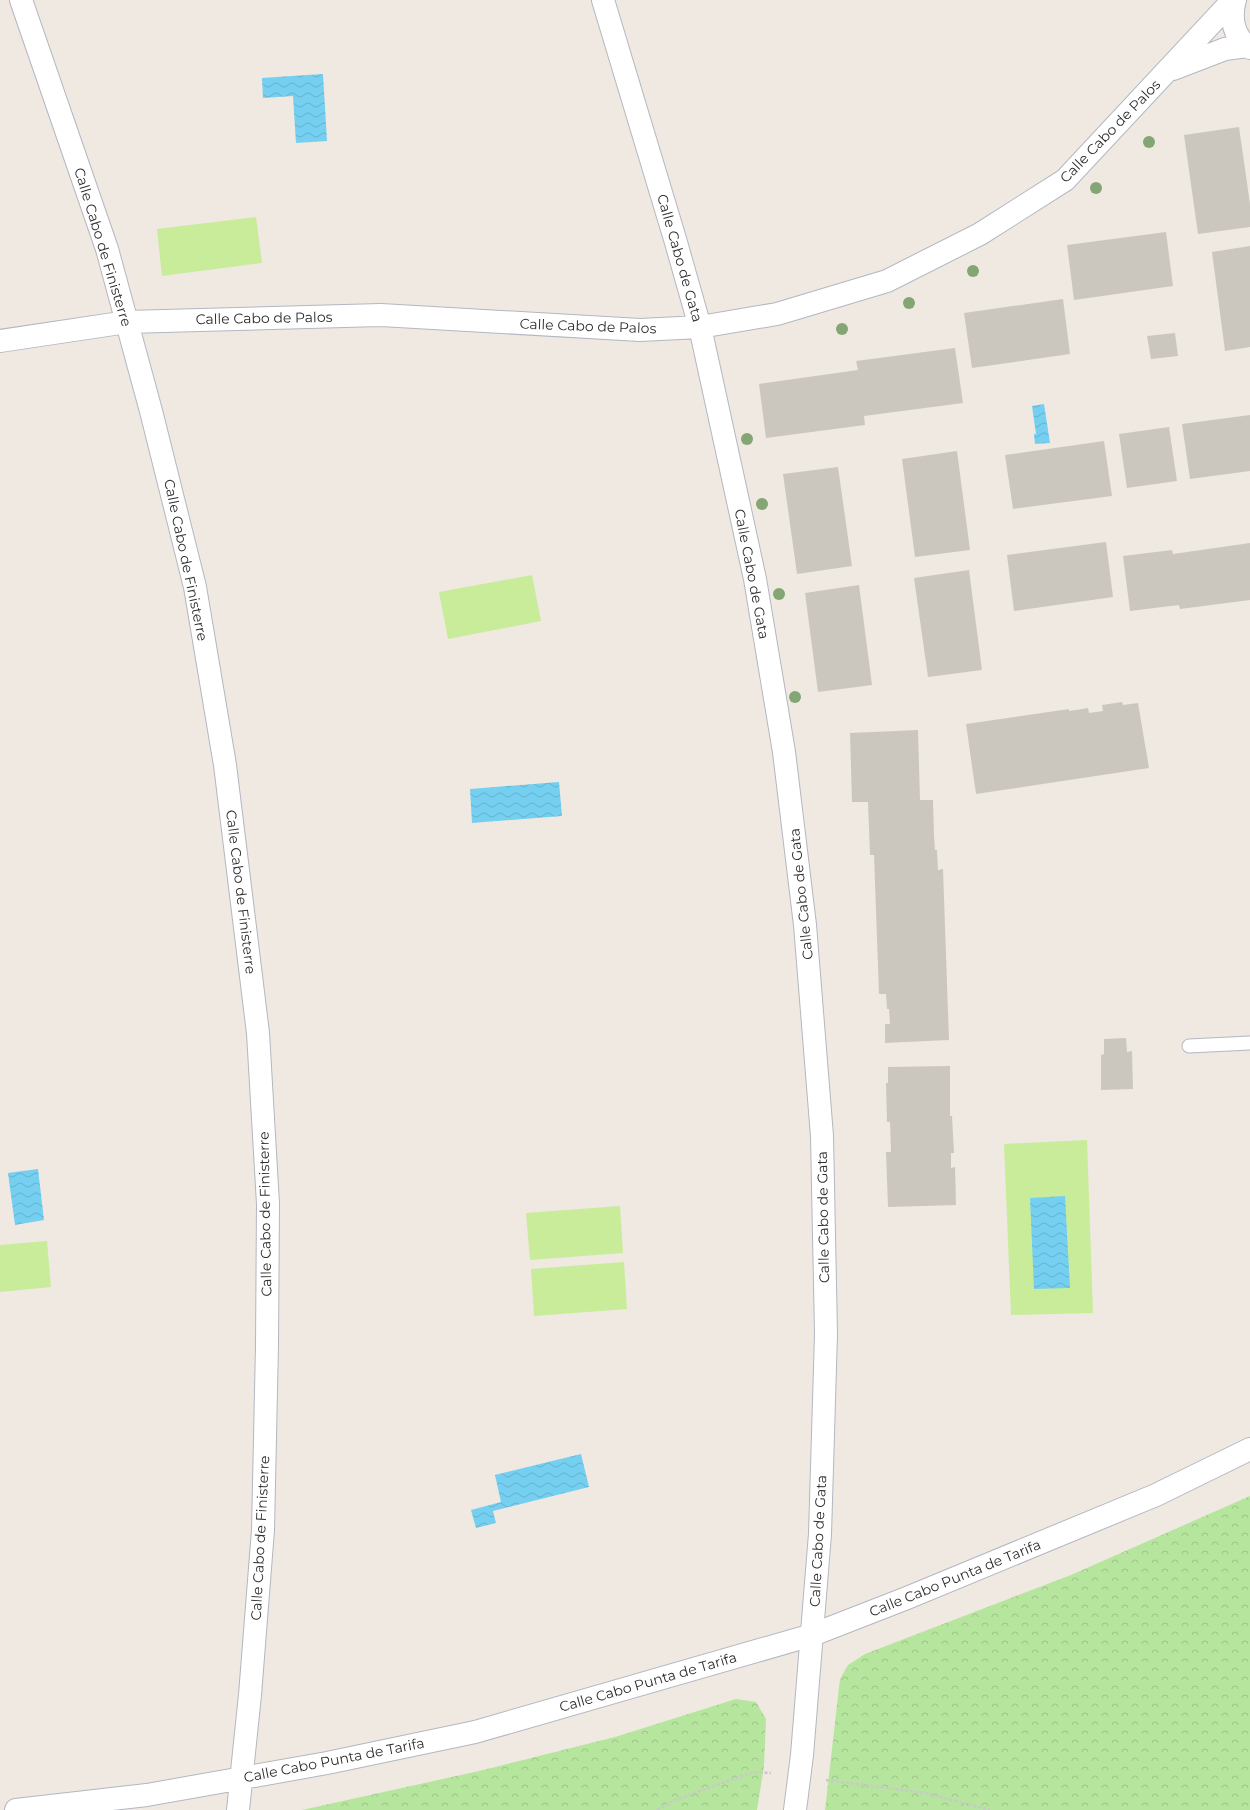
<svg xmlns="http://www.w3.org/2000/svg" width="1250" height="1810" font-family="Montserrat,sans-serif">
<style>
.park{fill:url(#park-crowns)}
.pitch{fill:#c9ec9a}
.water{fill:url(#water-waves)}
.building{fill:#cbc7bf}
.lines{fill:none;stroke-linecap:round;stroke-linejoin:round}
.service-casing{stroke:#b4b7c1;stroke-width:15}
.minor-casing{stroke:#b4b7c1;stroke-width:24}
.path{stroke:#c9c9c9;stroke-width:2.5;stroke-dasharray:3 2;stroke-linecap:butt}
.service{stroke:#fff;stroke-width:13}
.minor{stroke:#fff;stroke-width:22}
.tree{fill:#84a574}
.labels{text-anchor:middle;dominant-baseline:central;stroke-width:3;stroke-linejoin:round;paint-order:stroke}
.street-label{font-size:14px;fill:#2e2e2e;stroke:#fff}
</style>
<defs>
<pattern id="park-crowns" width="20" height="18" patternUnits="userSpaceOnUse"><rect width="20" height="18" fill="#b6e59e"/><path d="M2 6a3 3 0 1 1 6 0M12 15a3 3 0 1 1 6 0" fill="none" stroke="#9dc588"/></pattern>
<pattern id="water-waves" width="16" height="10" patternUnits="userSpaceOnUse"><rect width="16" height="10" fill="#75cff0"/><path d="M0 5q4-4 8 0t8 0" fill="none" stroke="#66b2ce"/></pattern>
</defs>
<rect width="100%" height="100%" fill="#efe9e1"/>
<path class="park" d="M1250,1496V1810H825L840,1679L848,1665L865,1654L1071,1575Z
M736,1699L756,1702L766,1719L764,1766L757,1810H302L479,1771L615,1737Z"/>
<path class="pitch" d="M256,217L262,263L162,276L157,229Z
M532,575L541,621L448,639L439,592Z
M1087,1140L1093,1313L1011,1315L1004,1144Z
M620,1206L623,1253L530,1260L526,1213Z
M47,1241L51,1287L0,1292V1245Z
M624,1262L627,1309L534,1316L531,1269Z"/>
<path class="water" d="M323,74L327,141L296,143L293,96L263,98L262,78Z
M1044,404L1050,443L1035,444L1034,434H1036L1032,406Z
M559,782L562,816L472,823L470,789Z
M38,1169L44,1220L15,1225L8,1173Z
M1065,1196L1070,1288L1034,1289L1030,1198Z
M581,1454L589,1487L493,1511L496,1523L476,1528L471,1510L501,1502L495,1475Z"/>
<path class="building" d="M1239,127L1250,204V227L1198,234L1184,135Z
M1166,232L1173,286L1074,300L1067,245Z
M1250,246V347L1225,351L1212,252Z
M1063,299L1070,354L972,368L964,313Z
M1175,333L1178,356L1151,359L1147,336Z
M955,348L963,403L864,416L865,425L766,438L759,384L858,370L856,361Z
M1250,415V471L1190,479L1182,424Z
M1169,427L1177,481L1127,488L1119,434Z
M1104,441L1112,496L1013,509L1005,455Z
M957,451L970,550L915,557L902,459Z
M838,467L852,566L797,574L783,474Z
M1106,542L1113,597L1014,611L1007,555Z
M1250,543V600L1180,609L1179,605L1130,611L1123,556L1172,550L1173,554Z
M969,570L982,670L928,677L914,578Z
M859,585L872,685L818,692L805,593Z
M1122,702L1123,705L1138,703L1149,768L976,794L966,724L1069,709V711L1088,708L1089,713L1103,711L1102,705Z
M918,730L920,800H933L934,836L935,850H937L938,870L943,869L949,1040L885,1043V1024H890L889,1009H887L886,994H879L874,855H870L868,802H852L850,733Z
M1126,1038L1127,1052L1132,1051L1133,1089L1101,1090V1055L1104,1054V1039Z
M950,1066V1116H952L954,1153H951V1168L955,1167L956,1205L888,1207L886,1152H891L890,1122H887L886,1083H888V1067Z"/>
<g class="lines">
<g class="service-casing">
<path id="service" d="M1189,1046L1250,1043"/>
</g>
<g class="minor-casing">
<path id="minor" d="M21,0L107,249L151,411L195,587L225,765L258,1033L268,1204L267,1345L263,1530L250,1695L238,1810
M603,0L675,239L700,327L755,579L784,752L805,925L822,1136L826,1334L820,1534L802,1755L795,1810
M1235,0C1230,17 1233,38 1250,48
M1173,69L1225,49L1247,46
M0,341L127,322L381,315L640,330L700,327L777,314L887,281L980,234L1065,180L1233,0
M16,1810L147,1795L327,1763L475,1732L812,1635L907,1598L1156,1495L1250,1449"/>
</g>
<path class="path" d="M826,1780L925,1793L990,1810
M657,1810L675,1800L753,1772L771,1773"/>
<use href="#service" class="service"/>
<use href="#minor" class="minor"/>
</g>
<g class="tree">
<circle cx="1149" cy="142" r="6"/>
<circle cx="1096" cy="188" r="6"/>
<circle cx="973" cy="271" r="6"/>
<circle cx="909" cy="303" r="6"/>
<circle cx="842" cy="329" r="6"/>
<circle cx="747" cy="439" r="6"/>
<circle cx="762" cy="504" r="6"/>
<circle cx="779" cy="594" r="6"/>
<circle cx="795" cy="697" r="6"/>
</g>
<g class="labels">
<g class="street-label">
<text transform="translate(1110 131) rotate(-46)">Calle Cabo de Palos</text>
<text transform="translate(103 247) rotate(73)">Calle Cabo de Finisterre</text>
<text transform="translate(680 258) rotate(74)">Calle Cabo de Gata</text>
<text transform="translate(264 318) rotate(-1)">Calle Cabo de Palos</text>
<text transform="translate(588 326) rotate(2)">Calle Cabo de Palos</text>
<text transform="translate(186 560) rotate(78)">Calle Cabo de Finisterre</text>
<text transform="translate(752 574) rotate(79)">Calle Cabo de Gata</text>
<text transform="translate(241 892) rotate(83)">Calle Cabo de Finisterre</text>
<text transform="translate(801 894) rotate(-96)">Calle Cabo de Gata</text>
<text transform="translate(265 1214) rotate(-91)">Calle Cabo de Finisterre</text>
<text transform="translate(823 1217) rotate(-91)">Calle Cabo de Gata</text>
<text transform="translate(260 1538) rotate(-87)">Calle Cabo de Finisterre</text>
<text transform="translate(818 1541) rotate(-87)">Calle Cabo de Gata</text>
<text transform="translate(955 1578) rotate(-22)">Calle Cabo Punta de Tarifa</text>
<text transform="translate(648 1682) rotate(-16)">Calle Cabo Punta de Tarifa</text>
<text transform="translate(334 1760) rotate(-11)">Calle Cabo Punta de Tarifa</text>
</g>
</g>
</svg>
